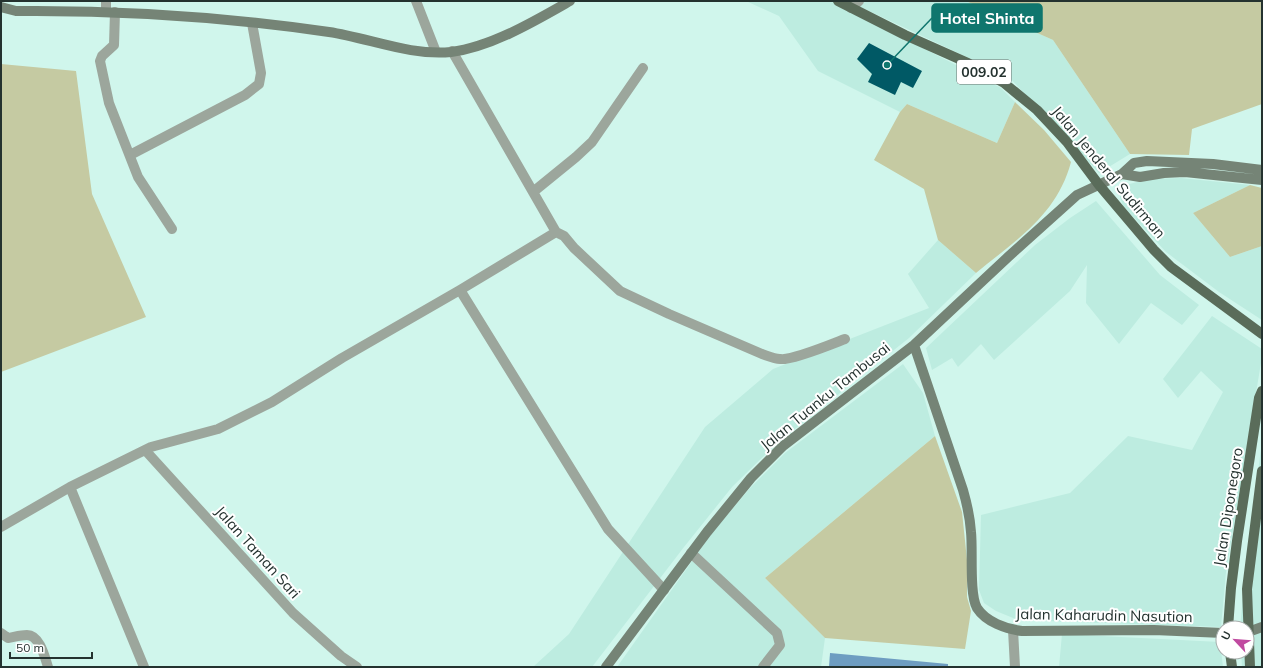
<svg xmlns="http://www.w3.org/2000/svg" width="1263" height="668" font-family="Mulish,sans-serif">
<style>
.built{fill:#bdece0}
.green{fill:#c5caa2}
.water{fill:#6e9dc1}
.building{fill:#005965}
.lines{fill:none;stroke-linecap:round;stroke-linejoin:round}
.street{stroke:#9ca69c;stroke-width:10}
.secondary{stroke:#758476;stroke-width:10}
.primary{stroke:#5a6c5a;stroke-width:10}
.labels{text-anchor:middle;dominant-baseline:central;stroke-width:4;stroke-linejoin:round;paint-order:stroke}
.shield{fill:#fff;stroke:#66706d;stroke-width:1}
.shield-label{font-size:14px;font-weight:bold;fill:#24322f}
.street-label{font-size:15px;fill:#24322f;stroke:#fff}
.leader{fill:none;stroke:#0f766e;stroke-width:1.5}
.callout-dot{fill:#0f766e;stroke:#fff;stroke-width:1.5}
.callout{fill:#0f766e;stroke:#0f766e;stroke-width:1.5}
.callout-label{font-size:16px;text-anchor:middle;font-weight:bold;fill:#fff}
</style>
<rect width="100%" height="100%" fill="#d0f6ec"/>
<path class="built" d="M746,1H831L1001,88L1015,102L997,143L907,104L900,112L818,71L779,16Z
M848,1H966L1053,40L1130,154L1099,173L1009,77Z
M1181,178L1250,185L1193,213L1230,257L1262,246V320L1219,292L1166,252L1123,206L1120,197L1122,191L1126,185L1148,179Z
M1096,201L1160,275L1199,305L1182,325L1151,303L1119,344L1086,303L1087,265L1070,291L994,360L981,344L958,367L952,358L932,370L926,348L1035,245L1070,218Z
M938,240L976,273L909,338L776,444L732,487L684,547L592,667H533L569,634L705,427L773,369L929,308L908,274Z
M1212,316L1262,349V357L1226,572L1221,627L1018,620L996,611L984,603L979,590L981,515L1070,493L1128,436L1192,450L1223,392L1201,371L1178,398L1163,379Z
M903,364L923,393L935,436L765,578L825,638L821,667H617L712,533L750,488L785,453Z
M1262,442V667H1242L1241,652H1247V628H1240L1248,543Z
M1062,634L1220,642L1223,667H1059Z"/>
<path class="green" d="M966,1H1262V104L1192,129L1189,155L1130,154L1053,40Z
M1,64L76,71L92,194L146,317L1,372Z
M1015,102L1044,130L1071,162C1057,215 1016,240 976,273L938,240L924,189L874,160L900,112L907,104L997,143Z
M1250,185L1262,188V246L1230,257L1193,213Z
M935,436L962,512L967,560V597L971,611L965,649L825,638L765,578Z"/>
<path class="water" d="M830,653L948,664V667H829Z"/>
<path class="building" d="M869,43L922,71L913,88L901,82L895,95L868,82L872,74L857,59Z"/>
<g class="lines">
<path class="street" d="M106,1V12
M416,1L436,52
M851,8L859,1
M115,12L114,45L102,56L100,61L109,103L138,177L172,229
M452,51L556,232
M130,155L245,95L259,84L261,73L252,23
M533,192L576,157L592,142L643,68
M460,290L608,529L664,590
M145,450L293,613L341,656L357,667
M70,487L144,667
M1,527L70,487L151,447L218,429L272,402L342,358L460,290L556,232L564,236L574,248L620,291L669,314L762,354C768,356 774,359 780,359C791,361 832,344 845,339
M691,553L777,633L780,645L763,667
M1013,630L1015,667
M1,633L8,638C14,637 21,635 27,635C40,635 45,658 48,667"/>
<path class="secondary" d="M1,7L16,11C120,10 226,17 329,32C369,38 410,56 451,52C491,47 535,21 570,1
M1122,174L1140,177L1164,173L1185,172L1262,180
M914,345L963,490C967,504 970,517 971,532C973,550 969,594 977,608C986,622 1006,629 1022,631L1154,630L1223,633
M1248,632L1262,627
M606,667L707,532L751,478L783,446L914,345L1008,257L1077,195L1122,174L1134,163L1147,161L1213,164L1262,170"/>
<path class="primary" d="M838,1L905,35L968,63L1004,83L1037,110L1067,142L1099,185L1154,250L1171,267L1262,334
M1228,628L1231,588L1237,541L1259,398L1262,391
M1230,652L1232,667
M1250,667L1247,589L1262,471"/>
</g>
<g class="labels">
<rect class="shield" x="957" y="60" width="54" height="24" rx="3"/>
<g class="shield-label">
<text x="984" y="72">009.02</text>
</g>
<g class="street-label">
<text transform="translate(1109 172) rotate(50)">Jalan Jenderal Sudirman</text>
<text transform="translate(825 396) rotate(-39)">Jalan Tuanku Tambusai</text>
<text transform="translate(1228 507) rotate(-81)">Jalan Diponegoro</text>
<text transform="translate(258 552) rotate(48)">Jalan Taman Sari</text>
<text transform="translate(1104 615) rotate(1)">Jalan Kaharudin Nasution</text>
</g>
</g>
<path class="leader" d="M887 65L932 18"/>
<circle class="callout-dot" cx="887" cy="65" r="4"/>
<rect class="callout" x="932" y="4" width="110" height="28" rx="4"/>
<g class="callout-label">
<text x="987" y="24">Hotel Shinta</text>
</g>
<rect width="1263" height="668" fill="none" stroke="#24322f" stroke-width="4"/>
<g transform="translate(1235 640) rotate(296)"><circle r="19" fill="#ffffff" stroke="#a7adac"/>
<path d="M0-3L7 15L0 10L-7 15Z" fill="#c04aa0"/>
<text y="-6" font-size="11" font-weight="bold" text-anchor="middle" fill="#24322f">U</text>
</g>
<path d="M10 652v6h82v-6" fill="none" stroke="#24322f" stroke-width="2"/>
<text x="16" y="652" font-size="12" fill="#24322f" stroke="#ffffff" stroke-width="3" paint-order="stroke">50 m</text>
</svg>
